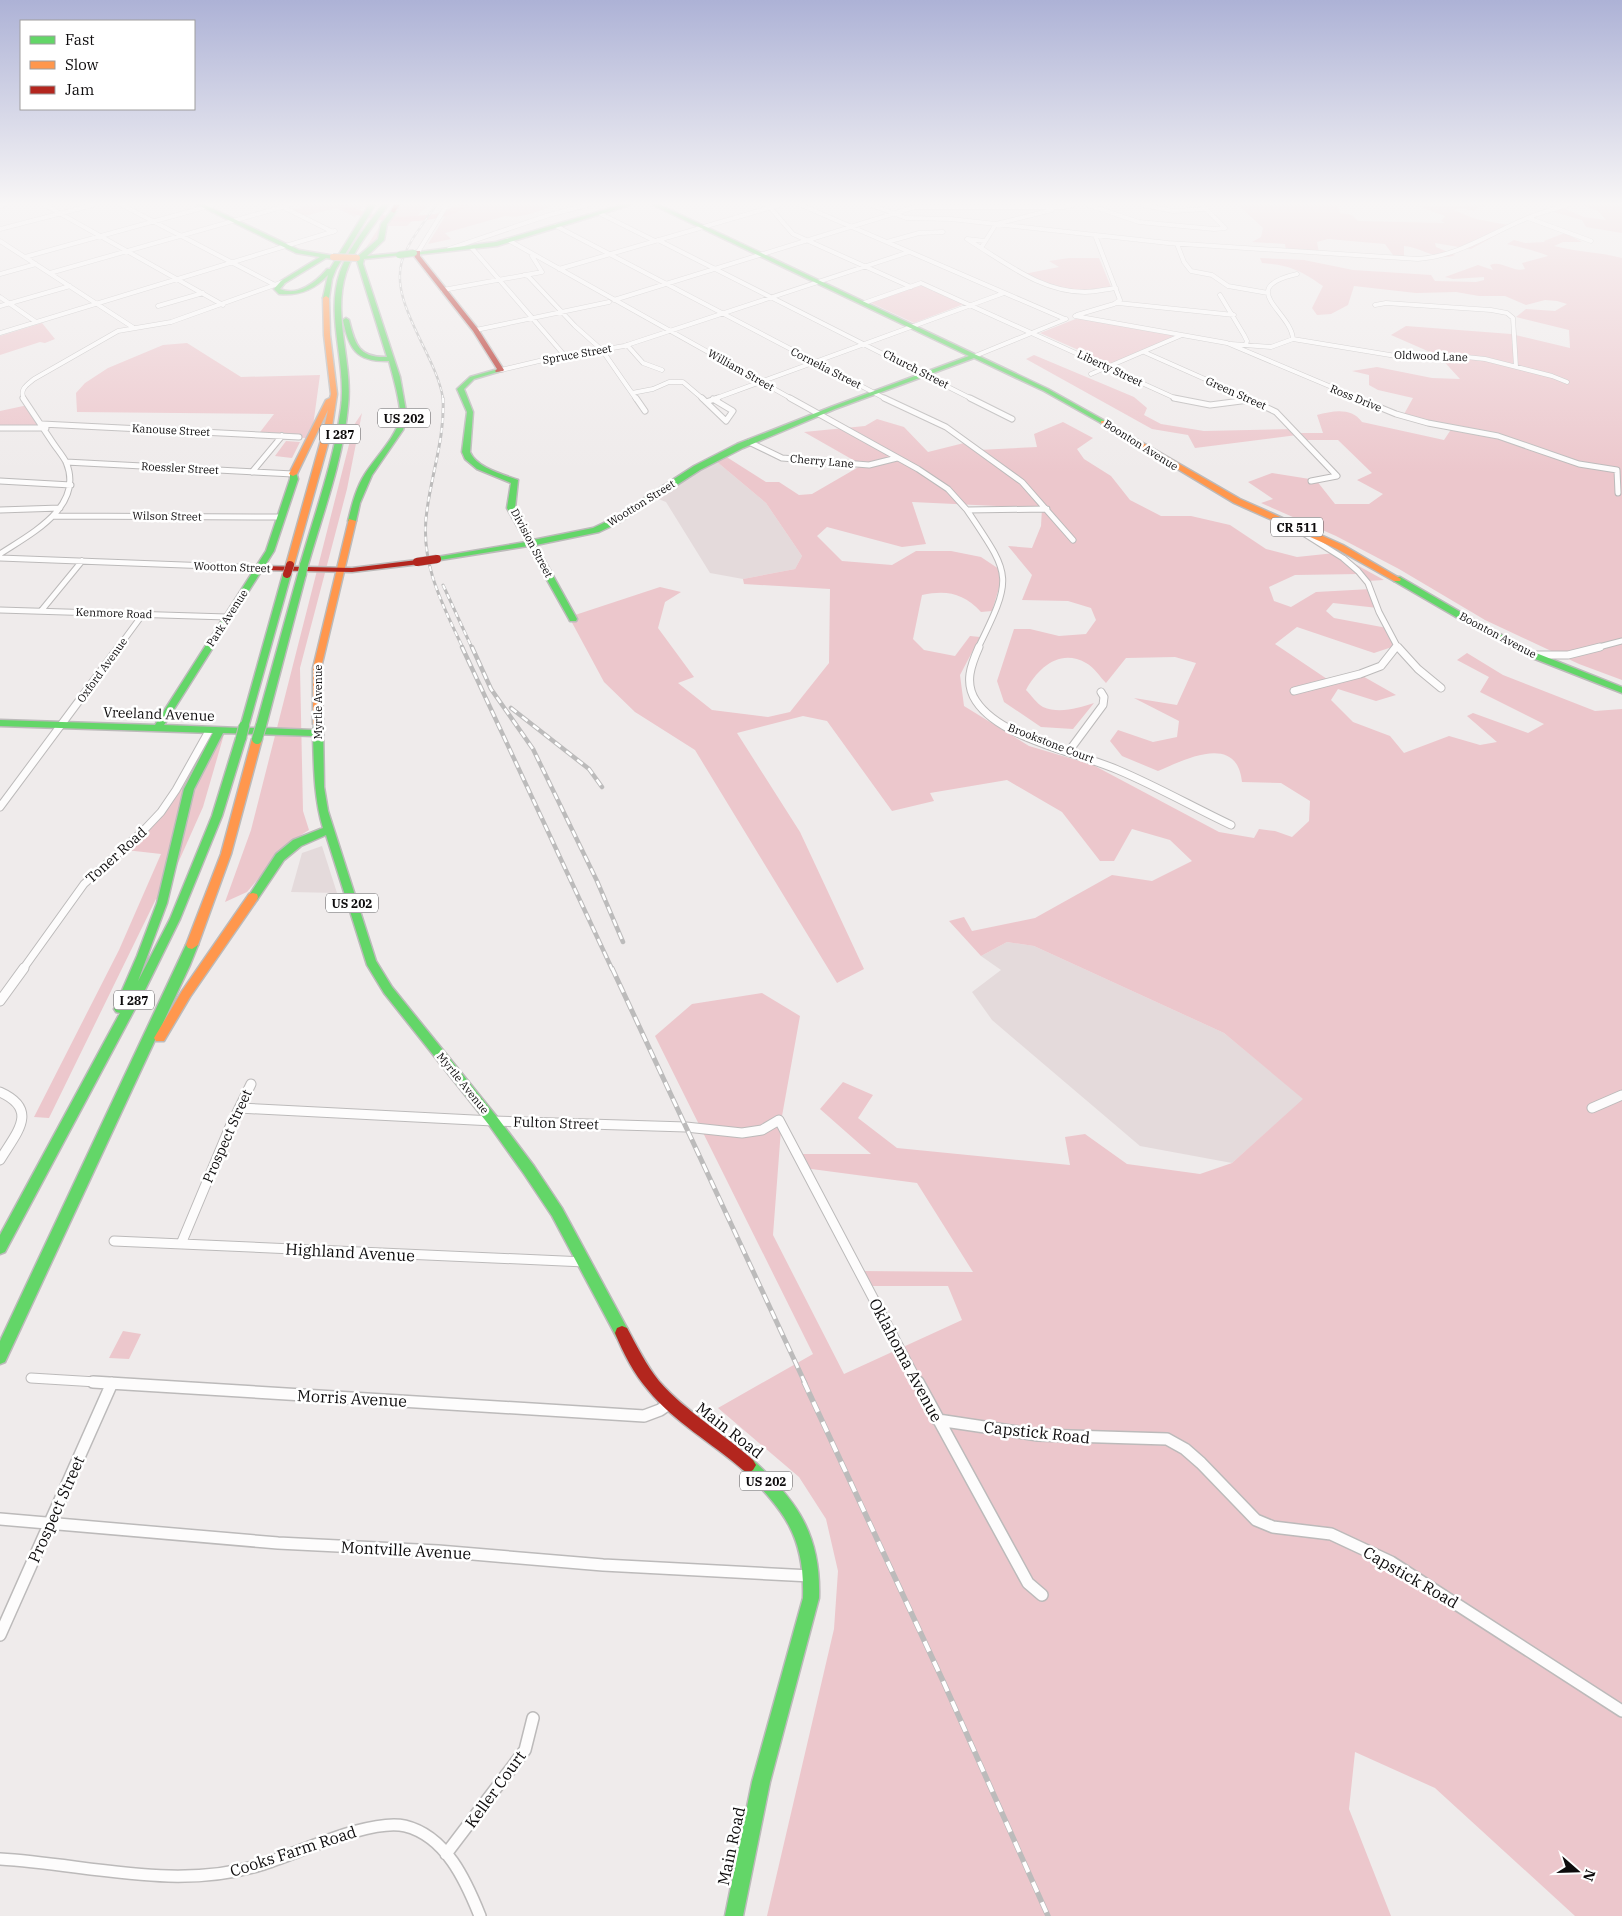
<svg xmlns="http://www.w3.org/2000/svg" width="1622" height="1916" font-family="'IBM Plex Serif',serif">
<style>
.built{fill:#e4dadb}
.green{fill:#ecc7cc;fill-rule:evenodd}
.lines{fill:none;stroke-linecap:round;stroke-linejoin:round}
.river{fill:#f5b0bb;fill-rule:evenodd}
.street-far4-casing{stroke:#bcbaba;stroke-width:5}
.street-far3-casing{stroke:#bcbaba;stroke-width:7}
.street-far2-casing{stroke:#bcbaba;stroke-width:9}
.street-far1-casing{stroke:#bcbaba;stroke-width:11}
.street-casing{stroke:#bcbaba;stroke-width:14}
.fast-casing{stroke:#bcbaba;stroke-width:3}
.slow-casing{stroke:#bcbaba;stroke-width:3}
.jam-casing{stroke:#bcbaba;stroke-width:3}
.street-far4{stroke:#fdfcfc;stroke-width:4}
.street-far3{stroke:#fdfcfc;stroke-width:5}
.street-far2{stroke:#fdfcfc;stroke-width:7}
.street-far1{stroke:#fdfcfc;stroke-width:9}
.street{stroke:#fdfcfc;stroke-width:11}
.fast{fill:#63d668;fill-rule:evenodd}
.slow{fill:#ff974d;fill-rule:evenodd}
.jam{fill:#b3261e;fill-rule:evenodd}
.rail-far4-casing{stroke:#bcbbbb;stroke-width:2.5}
.rail-far3-casing{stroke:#bcbbbb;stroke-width:3}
.rail-far2-casing{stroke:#bcbbbb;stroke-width:4.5}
.rail-far1-casing{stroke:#bcbbbb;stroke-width:5}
.rail-casing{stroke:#bcbbbb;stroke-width:5.5}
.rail-far4{stroke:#fff;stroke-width:1;stroke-dasharray:4;stroke-linecap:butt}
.rail-far3{stroke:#fff;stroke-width:2;stroke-dasharray:5;stroke-linecap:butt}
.rail-far2{stroke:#fff;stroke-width:2.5;stroke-dasharray:7;stroke-linecap:butt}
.rail-far1{stroke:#fff;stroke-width:3;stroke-dasharray:9;stroke-linecap:butt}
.rail{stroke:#fff;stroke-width:4;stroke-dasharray:11;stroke-linecap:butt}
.fast-bridge-far2-casing{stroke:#bcbaba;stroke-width:8;stroke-linecap:butt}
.fast-bridge-far1-casing{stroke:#bcbaba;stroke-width:9;stroke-linecap:butt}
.fast-bridge-casing{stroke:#bcbaba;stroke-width:12;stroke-linecap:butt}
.slow-bridge-casing{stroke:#bcbaba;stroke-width:8;stroke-linecap:butt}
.jam-bridge-casing{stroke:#bcbaba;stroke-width:9;stroke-linecap:butt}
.fast-bridge-far2{stroke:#63d668;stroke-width:6}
.fast-bridge-far1{stroke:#63d668;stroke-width:8}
.fast-bridge{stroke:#63d668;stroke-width:10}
.slow-bridge{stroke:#ff974d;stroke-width:6}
.jam-bridge{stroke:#b3261e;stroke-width:8}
.labels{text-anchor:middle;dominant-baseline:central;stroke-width:5;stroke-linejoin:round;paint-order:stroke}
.far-street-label{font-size:11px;fill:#0e0c0d;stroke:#fff}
.shield{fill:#fff;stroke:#565556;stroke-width:1}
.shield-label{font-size:12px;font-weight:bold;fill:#0e0c0d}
.street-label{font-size:14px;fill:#0e0c0d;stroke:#fff}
.near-street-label{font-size:16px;fill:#0e0c0d;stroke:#fff}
</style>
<rect width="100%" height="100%" fill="#efebeb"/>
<path class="built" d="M716,461L766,503L802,556L795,569L743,579L710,573L666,502L656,498Z
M322,846L337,893L291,892L302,853Z
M1007,942L1034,946L1224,1033L1304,1099L1232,1163L1140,1146L992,1020L972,992L1001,970L981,956Z"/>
<path class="green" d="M308,205H363L355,217L336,208L301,217L289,211Z
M393,205H428L407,226H383L379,241L362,254Z
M452,205H555C539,211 522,219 505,216L445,233L451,239L428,244Z
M1238,205H1338L1340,213L1352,215L1358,221L1445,223L1441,221L1445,216L1418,206L1488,205L1479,207L1475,211L1460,208L1453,210L1476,219L1513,226L1471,249L1435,243L1436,247L1455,255C1439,262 1420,247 1404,246V258L1393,255L1385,244L1328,239L1317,242L1319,253L1286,251L1285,244L1252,242L1261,237L1263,228Z
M1583,205H1622V233L1586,227L1582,220L1550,211L1561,207L1584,217L1606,220L1598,211Z
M1565,233L1582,242H1563L1554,246C1578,252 1599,252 1622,258V680L1579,664L1485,620L1399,569L1336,536L1261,503L1273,499L1248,482L1272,473L1316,480L1335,504H1369L1383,494L1357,480L1372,473L1338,440H1302L1297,435L1195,448L1188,435L1152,429L1026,359L1034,355L1134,397L1147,408L1144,415L1161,424L1204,431L1293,429L1297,433H1323L1317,415C1333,411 1351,407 1362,422L1444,440L1452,428L1403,416L1413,398L1378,390L1369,385V375L1352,371L1377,367L1432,378L1460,379L1439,356L1391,335L1406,326L1511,334L1570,348L1569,330L1516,317L1526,309L1555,311L1567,304L1557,301L1545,300L1526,305L1505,296H1479L1456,292L1416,293L1354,286L1348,305L1331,314L1317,315L1312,308L1323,286C1300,270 1289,265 1262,263L1260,258L1304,260L1353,270L1431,275L1435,281L1476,282L1484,280V277L1453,279L1445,277L1478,265L1493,270L1490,265C1502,260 1513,273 1525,269L1522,263L1548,256C1544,253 1515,246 1507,244L1514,240L1525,243L1545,242L1544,241Z
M1069,258H1099L1111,287L1082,291L1063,289L1024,274L1059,267L1049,261Z
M921,284L964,304L914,323L869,302Z
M1078,318L1177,336L1110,364L1040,333Z
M42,323L55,339L45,343L40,342L0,355V336Z
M187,343L241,377L320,375L313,426L306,438L257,436L274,414L77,412L76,393L85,383L108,368L163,345Z
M28,405L45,428L0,429V411Z
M362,413L347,489L300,668L303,811L309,830L290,842L247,892L225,902L251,830L354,425Z
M877,419L904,427L928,452L968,442L979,450L1037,447L1034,434L1063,422L1093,438L1077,449L1084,459L1111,476L1130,500L1161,516H1191L1230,525L1266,549L1297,557L1335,553L1384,580L1367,581L1360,574L1295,575L1269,587L1274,601L1291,607L1316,592L1371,589L1378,608L1333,603L1326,611L1334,618L1387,628L1395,646L1374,653L1297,627L1275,644L1330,681L1359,674L1396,695L1376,701L1338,689L1331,700L1353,722L1390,736L1404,753L1449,736L1480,745L1497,742L1467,716L1473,713L1528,733L1544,724L1480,692L1489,677L1457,660L1467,653L1503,675L1595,711L1622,709V1916H1575L1435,1788L1355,1752L1349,1809L1391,1916H767L834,1629L838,1571L826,1519L799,1477L718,1408L813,1354L655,1036L692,1004L762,993L800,1016L782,1116L773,1235L844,1374L962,1320L948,1286H866L859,1271L973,1272L917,1183L804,1168L795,1154H871L820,1109L843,1082L873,1095L858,1118L897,1148L1070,1165L1065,1137L1085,1134L1127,1164L1200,1174L1232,1163L1303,1099L1224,1033L1034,946L1007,942L981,956L949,921L964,917L972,931L1035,918L1112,875L1152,881L1192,861L1170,840L1132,829L1114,861H1100L1062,812L1007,780L930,793L934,801L892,811L827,721L803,716L737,733L800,832L864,969L837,983L695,750L635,712L604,682L569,617L660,587L681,592L665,602L658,628L694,677L678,683L712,710L768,717L790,712L829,663L830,589L744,584L743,579L795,569L802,556L766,503L716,461L725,456L766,482H779L799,495L812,494L862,465L804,432L865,426ZM912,502L1042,508L1041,526L1032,548L1008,546L1032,575L1022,600L1068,601L1091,608L1096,620L1086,634L1059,636L1030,629H1014L997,681L1004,702L1041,727L1073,729L1094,703C1079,708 1059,714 1043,707C1037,704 1031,695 1026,690C1038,668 1060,648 1086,663C1094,667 1100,677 1106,683L1126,658L1175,657L1196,663L1177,705L1134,698L1179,721L1177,737L1153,742L1118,730L1110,741L1122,756L1158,771C1186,759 1237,733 1242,782L1281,783L1310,801L1309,821L1292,837L1275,831L1259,829L1254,838L1219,832L1093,765L1029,746L964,706L960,675L980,637L970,636L955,656L924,650L913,639L922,595C947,590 963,593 981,612L992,611L1002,578L999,569L981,557L951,551H916L892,565L842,561L817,536L827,527L902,547L926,544Z
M286,441L300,442L292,458L275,456Z
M205,731H225L203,807L162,899H156L49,1118L34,1117L119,950L161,854L117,849L162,811Z
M123,1331L141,1334L129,1359L109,1358Z"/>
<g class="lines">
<path class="river" d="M337,205H347L370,214L403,217L436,214L459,205H469C441,227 365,227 337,205Z"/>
<g class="street-far4-casing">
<path id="street-far4" d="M45,205L223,305
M122,205L275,285
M768,205L793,234L911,287
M801,205L1065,319
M871,205L906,218L951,219L1168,243L1418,259C1458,256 1487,235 1523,220C1537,213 1552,210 1567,205
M1088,205L1139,222L1214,229L1225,228L1202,205
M1143,205L1173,211L1207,209
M0,206L3,205
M281,206L333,232
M1052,210L996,224L981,248C1013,268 1045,292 1085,292C1095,292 1106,289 1116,288
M601,214L655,241
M1528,218L1591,241
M556,226L886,399
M0,229L93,205
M508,240L792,399
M658,240L972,399
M0,241L134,328
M887,242L919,233L943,232
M1177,244L1184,262L1191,271L1212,275L1228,286L1268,293
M471,247L565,356
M981,248L967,239L985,241
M449,249L549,215L587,205
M418,252L447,205
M25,257L213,205
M559,269L779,205
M50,273L289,205
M0,274L36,264
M524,275L528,276L575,326L602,350L636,399
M443,290L542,272L532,256
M1220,295L1244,335L1247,341L1246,344
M0,297L36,322
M614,300L915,207H1063L1073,205
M864,303L921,283L1177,399
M1118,303L1234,315
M1375,305L1386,303L1491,310L1507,313L1513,318L1516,367
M0,306L70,286
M158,306L203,293
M1077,315L1114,304L1120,300L1095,235
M1075,316L1227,343L1360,399
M476,330L609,302
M0,333L335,231
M1293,339L1396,356H1457L1485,359L1552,376L1567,382
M1231,344L1271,347L1293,339C1291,311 1235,288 1297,274
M627,345L643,363L662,370
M1144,352L1250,399
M975,356L1066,319
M501,370L539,361L624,346L909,252
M1091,374L1182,335
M632,393L653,389L669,382H683L703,399
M24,399C19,389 27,385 34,379L118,331L171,322L283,282
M714,399L1004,293"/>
</g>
<g class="street-far3-casing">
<path id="street-far3" d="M636,398L645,411
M702,398L726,421L733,411L713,399
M790,398L918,469L948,489L967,510
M884,398L946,427L1022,482L1073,540
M970,398L1012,419
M1174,398L1210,405L1249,400
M1247,398L1276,412L1337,476L1311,481
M1357,398L1396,414L1428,423L1498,436L1579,464L1617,470L1618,493
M706,402L718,398
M42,424L299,437
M0,428H46
M749,442L782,458L869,465L897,458
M66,462L293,474
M252,472L282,436
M0,481L71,485
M0,510L60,508
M53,516L282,517
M1300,531L1343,558L1358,571L1368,583L1379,612L1397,646L1395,648
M0,554C30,534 85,507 66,462C63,456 57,449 53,443C43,428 33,413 23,398
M0,558L260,568
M0,610L227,617
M41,611L82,561
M1397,646L1399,648
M118,648L143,614
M978,648C1014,575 1011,576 967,510L1047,509
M1595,648L1622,641"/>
</g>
<g class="street-far2-casing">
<path id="street-far2" d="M979,647C971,665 964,683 976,701C1001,739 1077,752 1118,770C1156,786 1193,807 1231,825
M1398,647L1418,669L1441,688
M1533,655H1568L1600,647
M1294,691L1360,674L1381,666L1396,647
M1069,751L1103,705L1104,697L1101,692
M0,807L119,647
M23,969L84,884L144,830L161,812L176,790L209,731"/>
</g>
<g class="street-far1-casing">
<path id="street-far1" d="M0,1001L24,968
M0,1092C40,1110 16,1133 0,1160
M239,1108L493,1121L686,1127L742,1133L762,1130L779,1120L918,1383
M1592,1108L1622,1095
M114,1241L585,1262
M181,1244L229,1129L251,1084
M31,1378L113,1383"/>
</g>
<g class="street-casing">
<path id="street" d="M93,1382L644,1416L660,1410L670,1403
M918,1382L1028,1583L1042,1595
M938,1420L1038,1435L1167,1439L1185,1449L1201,1463L1256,1520L1273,1527L1331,1534L1391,1562L1622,1711
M0,1519L278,1543L438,1551L603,1565L811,1576
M0,1635L112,1383
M446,1854L525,1750L533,1718
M0,1859C86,1864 175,1891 260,1865C297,1854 370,1818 405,1826C446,1836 466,1881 480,1916"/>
</g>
<g class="fast-casing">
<path id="fast" d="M198,205H205L299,250L335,256L333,259L326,258L285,283L280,289C298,297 316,282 327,269H330L369,205H375L336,269L332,279L329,298L326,300L323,298L328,275C314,290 299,296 279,294L274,289L281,281L320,257L296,253Z
M382,205H388C373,227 354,248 346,273C332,316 353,362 348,406C343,460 323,513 308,565L304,567L300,565C315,513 334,461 341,408C347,363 325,316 340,272C349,247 367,226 382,205Z
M621,205H630L497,246L414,255L411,253L496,242Z
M653,205H660L1048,389L1107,422L1101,423L1044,391L974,358L835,409L743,448L700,470L618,523L599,532L536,545L577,619L576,621H570L569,619L528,546L434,561L433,559L437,557L526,542L507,508L511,483L477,469L465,459L462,452L467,412L457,389L470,377L498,369L501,371L474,379L464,389L473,412L470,452C477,468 502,474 518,480L515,508L533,540L593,528L612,519L694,466L737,444L831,407L969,356Z
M392,210L397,211L387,224L384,240L367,256L399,253L402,255L364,259L363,264L400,377L407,417L403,430L372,475L360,503L356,521L352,523L348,521C352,505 356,488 365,474C375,458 397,436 400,418C402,406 392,373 389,361C356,362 349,349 343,320L346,318L349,320C355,345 359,358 387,357L356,258L378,239L381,224Z
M290,472H296L298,479L274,551L164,725L240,728L283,574L287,572L291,574L248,728H258L256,726L298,574L305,572L306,574L266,726L264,728L313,730L315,722L318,721L323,724L324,787L328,811L376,961L392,987L497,1117L534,1166L562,1208L627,1328L629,1333L627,1338L622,1340L617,1338L552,1216L524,1174L489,1125L384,993L367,965L326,835L301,846L284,860L257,900H249L248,897L276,854L293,840L323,828C314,798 314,768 313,736L223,733L194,789L167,903L138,981L170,919L212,816L236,738L241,735L244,736L246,738L222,816L180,919L145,990L5,1252L0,1254V1235L120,1013L116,1012L114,1009L137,956L157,903L184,789L213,733L0,726V720L155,725L266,551L290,479Z
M1394,577H1400L1481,624L1536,653L1622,687V693L1530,657L1475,628L1394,581Z
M192,941L198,945L190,965L5,1362L0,1364V1341L186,945Z
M748,1457L753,1460C798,1502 821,1535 819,1598L770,1782L743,1916H725L752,1782L803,1598C805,1537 785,1511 743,1470L740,1465L743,1460Z"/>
</g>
<g class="slow-casing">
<path id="slow" d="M326,296L329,298L330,335L337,394L331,433L294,565L290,567L286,565L323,433L328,410L297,474L293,476L289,474L326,400L330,398L331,394L324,335L323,298Z
M1101,421H1105L1240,499L1343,545L1401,579L1400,581H1394L1337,549L1234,503L1101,423Z
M349,519L356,521L321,668L323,724L318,727L313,724V668Z
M257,736L262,739L231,854L198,945L192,949L188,948L186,945L221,854L252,739Z
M253,893L257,894L258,897L257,900L190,997L164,1041H156L154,1038L182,991L249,894Z"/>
</g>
<g class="jam-casing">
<path id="jam" d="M394,205H400L394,213L391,211Z
M416,251H420V256L478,329L504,370L503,371L496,372L495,371L497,369L473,331L414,256Z
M417,560L421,562L420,564L352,572L260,570L256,568L260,566L352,568Z
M622,1326L627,1328C637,1346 646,1365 659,1381C686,1412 723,1433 753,1460L756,1465L753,1470L748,1473L743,1470C712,1443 674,1422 648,1390C634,1374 623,1353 615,1333L617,1328Z"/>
</g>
<use href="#street-far4" class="street-far4"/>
<use href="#street-far3" class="street-far3"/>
<use href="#street-far2" class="street-far2"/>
<use href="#street-far1" class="street-far1"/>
<use href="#street" class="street"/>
<use href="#fast" class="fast"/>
<use href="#slow" class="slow"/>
<use href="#jam" class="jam"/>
<g class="rail-far4-casing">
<path id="rail-far4" d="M436,205C424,223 409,240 402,261C389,303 437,356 443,399"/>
</g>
<g class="rail-far3-casing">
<path id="rail-far3" d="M443,398C445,437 432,472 427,510C419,561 442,604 463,648
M443,585L472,648"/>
</g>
<g class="rail-far2-casing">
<path id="rail-far2" d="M462,647L612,969
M472,647L491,689L533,749L597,881L623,942
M511,708L589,769L602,787"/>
</g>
<g class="rail-far1-casing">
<path id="rail-far1" d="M612,968L805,1383"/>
</g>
<g class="rail-casing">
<path id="rail" d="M804,1382L943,1681L1048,1916"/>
</g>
<use href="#rail-far4" class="rail-far4"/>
<use href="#rail-far3" class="rail-far3"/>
<use href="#rail-far2" class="rail-far2"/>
<use href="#rail-far1" class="rail-far1"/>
<use href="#rail" class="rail"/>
<g class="fast-bridge-far2-casing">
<path id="fast-bridge-far2" d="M399,255L414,253"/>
</g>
<g class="fast-bridge-far1-casing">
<path id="fast-bridge-far1" d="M302,574L304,565"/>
</g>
<g class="fast-bridge-casing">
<path id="fast-bridge" d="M241,738L244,726
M257,739L261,726"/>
</g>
<g class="slow-bridge-casing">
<path id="slow-bridge" d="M333,257L357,258"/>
</g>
<g class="jam-bridge-casing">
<path id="jam-bridge" d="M417,562L437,559
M287,574L290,565"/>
</g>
<use href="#fast-bridge-far2" class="fast-bridge-far2"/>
<use href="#fast-bridge-far1" class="fast-bridge-far1"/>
<use href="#fast-bridge" class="fast-bridge"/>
<use href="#slow-bridge" class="slow-bridge"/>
<use href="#jam-bridge" class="jam-bridge"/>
</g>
<linearGradient id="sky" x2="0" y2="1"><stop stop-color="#adb2d6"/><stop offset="0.43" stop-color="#f8f6f6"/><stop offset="1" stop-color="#f8f6f6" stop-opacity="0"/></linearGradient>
<rect width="1622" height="473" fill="url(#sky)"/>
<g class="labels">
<g class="far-street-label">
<text transform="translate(577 354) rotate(-10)">Spruce Street</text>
<text transform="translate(1431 356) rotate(2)">Oldwood Lane</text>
<text transform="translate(826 368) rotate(27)">Cornelia Street</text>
<text transform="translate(1110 368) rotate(25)">Liberty Street</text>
<text transform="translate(916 369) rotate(27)">Church Street</text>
<text transform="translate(741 370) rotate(29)">William Street</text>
<text transform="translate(1236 393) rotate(24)">Green Street</text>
<text transform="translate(1356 398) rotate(22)">Ross Drive</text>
<text transform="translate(171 430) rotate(3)">Kanouse Street</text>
<text transform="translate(1141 445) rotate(32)">Boonton Avenue</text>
<text transform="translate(822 461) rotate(5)">Cherry Lane</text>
<text transform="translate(180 468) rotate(3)">Roessler Street</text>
<text transform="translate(641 503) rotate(-32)">Wootton Street</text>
<text transform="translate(167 516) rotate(1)">Wilson Street</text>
<text transform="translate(532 543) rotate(62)">Division Street</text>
<text transform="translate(232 567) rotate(2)">Wootton Street</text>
<text transform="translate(114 613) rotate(2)">Kenmore Road</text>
<text transform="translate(227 618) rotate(-57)">Park Avenue</text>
<text transform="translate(1498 635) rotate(28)">Boonton Avenue</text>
<text transform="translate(102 670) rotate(-54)">Oxford Avenue</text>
<text transform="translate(318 702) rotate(-90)">Myrtle Avenue</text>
<text transform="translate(1051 743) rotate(21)">Brookstone Court</text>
<text transform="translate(463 1083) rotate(51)">Myrtle Avenue</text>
</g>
<g class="shield">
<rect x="378" y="408.5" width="52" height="19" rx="4"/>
<rect x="320" y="424.5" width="40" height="19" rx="4"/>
<rect x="1271" y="517.5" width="52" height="19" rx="4"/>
<rect x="326" y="893.5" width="52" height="19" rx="4"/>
<rect x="114" y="990.5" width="40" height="19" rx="4"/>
<rect x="740" y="1471.5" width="52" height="19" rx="4"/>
</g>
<g class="shield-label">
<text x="404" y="418">US 202</text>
<text x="340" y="434">I 287</text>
<text x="1297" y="527">CR 511</text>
<text x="352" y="903">US 202</text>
<text x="134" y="1000">I 287</text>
<text x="766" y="1481">US 202</text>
</g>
<g class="street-label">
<text transform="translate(159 714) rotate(2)">Vreeland Avenue</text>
<text transform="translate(116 855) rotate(-42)">Toner Road</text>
<text transform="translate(556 1123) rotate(2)">Fulton Street</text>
<text transform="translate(227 1136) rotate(-66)">Prospect Street</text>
</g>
<g class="near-street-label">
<text transform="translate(350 1252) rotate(3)">Highland Avenue</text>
<text transform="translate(906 1360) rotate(62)">Oklahoma Avenue</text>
<text transform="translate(352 1398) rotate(3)">Morris Avenue</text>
<text transform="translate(730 1430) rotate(38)">Main Road</text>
<text transform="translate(1037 1432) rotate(6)">Capstick Road</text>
<text transform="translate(56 1509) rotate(-66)">Prospect Street</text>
<text transform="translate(406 1550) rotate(3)">Montville Avenue</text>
<text transform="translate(1411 1577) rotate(30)">Capstick Road</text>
<text transform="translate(495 1789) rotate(-54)">Keller Court</text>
<text transform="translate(731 1846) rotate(-78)">Main Road</text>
<text transform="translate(293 1851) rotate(-18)">Cooks Farm Road</text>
</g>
</g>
<rect x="20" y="20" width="175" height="90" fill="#ffffff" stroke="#9f9e9e"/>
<rect x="30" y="36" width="25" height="8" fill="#63d668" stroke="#9f9e9e"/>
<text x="65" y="45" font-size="15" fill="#0e0c0d">Fast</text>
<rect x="30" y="61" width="25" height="8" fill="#ff974d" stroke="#9f9e9e"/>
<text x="65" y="70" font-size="15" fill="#0e0c0d">Slow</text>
<rect x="30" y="86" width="25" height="8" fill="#b3261e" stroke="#9f9e9e"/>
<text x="65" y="95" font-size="15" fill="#0e0c0d">Jam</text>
<g transform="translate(1577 1871) rotate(110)" stroke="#ffffff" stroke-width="4" paint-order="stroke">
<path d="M0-4L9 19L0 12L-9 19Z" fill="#0e0c0d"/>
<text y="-8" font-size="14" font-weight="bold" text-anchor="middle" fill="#0e0c0d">N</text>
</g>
</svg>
